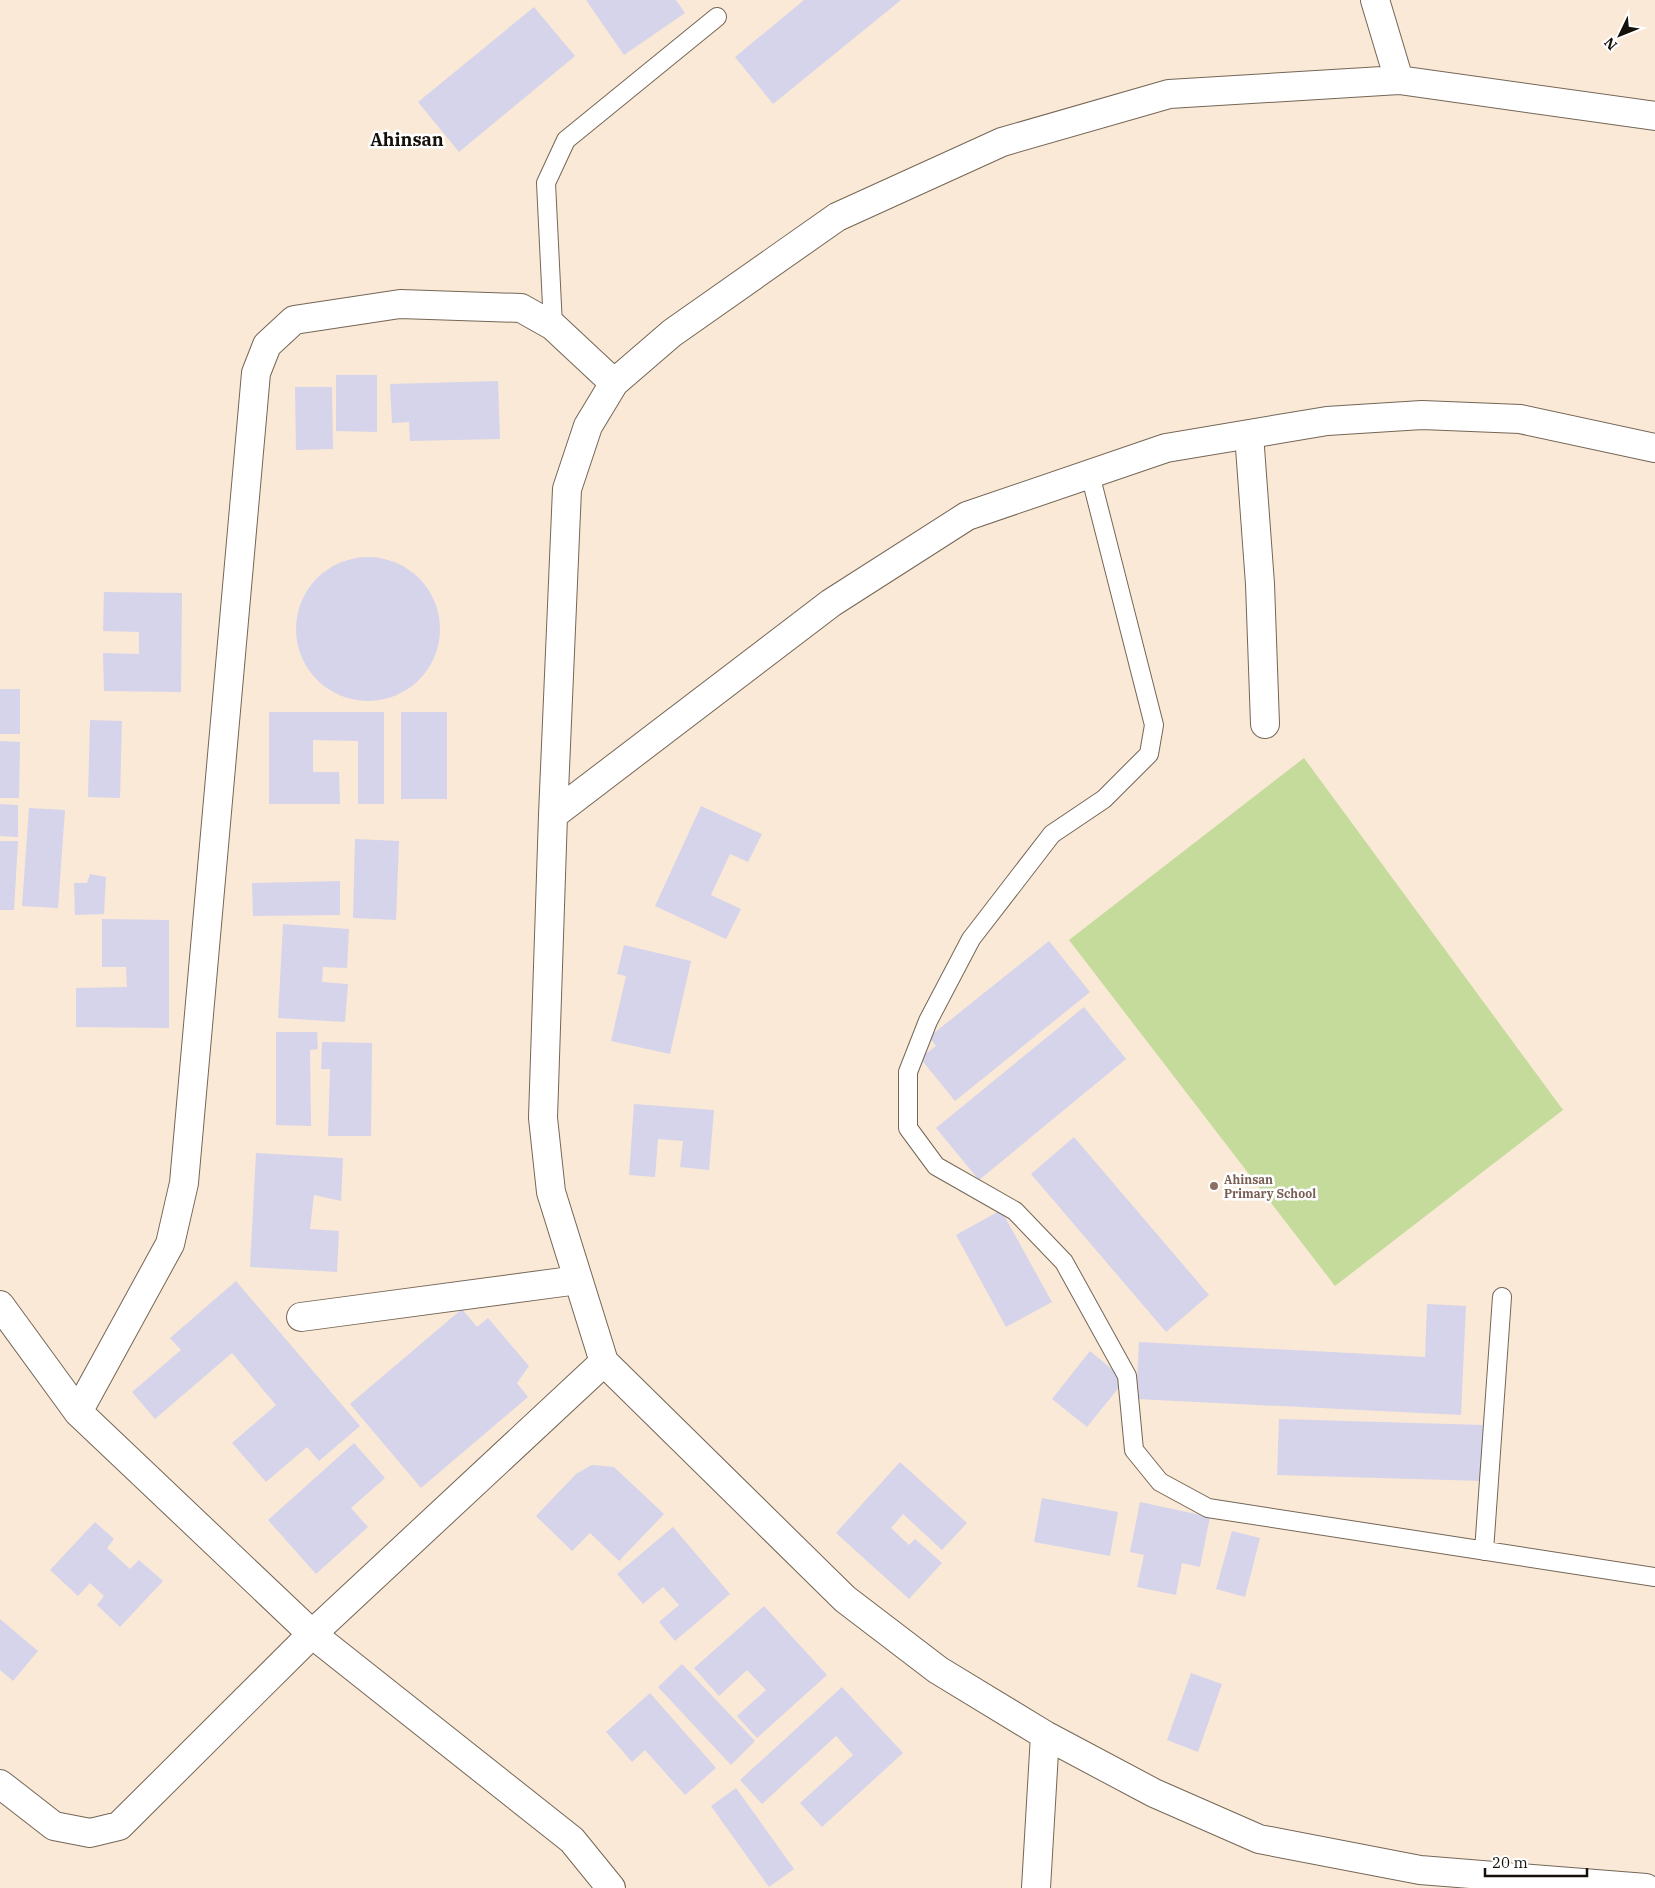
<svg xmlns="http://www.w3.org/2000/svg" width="1655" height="1888" font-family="'IBM Plex Serif',serif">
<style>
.green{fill:#c4db9c}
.building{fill:#d6d4eb}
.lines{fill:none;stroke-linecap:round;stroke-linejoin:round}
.lane-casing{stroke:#756656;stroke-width:20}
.street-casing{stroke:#756656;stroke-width:30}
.lane{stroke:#fff;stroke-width:18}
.street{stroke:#fff;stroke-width:28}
.education-dot{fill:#8d6e63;stroke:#fff;stroke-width:2}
.labels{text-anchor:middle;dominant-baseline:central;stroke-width:5;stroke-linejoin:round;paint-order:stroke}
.education-label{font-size:12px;font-weight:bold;fill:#785e54;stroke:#fff;text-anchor:start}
.district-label{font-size:18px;font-weight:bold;fill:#151009;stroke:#fff}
</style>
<rect width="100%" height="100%" fill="#fae9d6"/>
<path class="green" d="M1304,758L1563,1110L1335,1286L1069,940Z"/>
<path class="building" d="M586,0H676L685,13L624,55Z
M804,0H901L773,104L735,57Z
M534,7L575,56L459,152L418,102Z
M336,375H377V432L336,431Z
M498,381L500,439L410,441L409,422L392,423L390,384Z
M295,387H332L333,449L296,450Z
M296 629a72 72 0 1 1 144 0a72 72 0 1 1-144 0Z
M104,592L182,593L181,692L104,691L103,653L139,654V632L103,631Z
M0,689H20V734H0Z
M269,712H384V804H358V741L313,740V772H339L340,804H269Z
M401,712H447V799H401Z
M90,720L122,721L120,798L88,797Z
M0,741L20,742L19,798H0Z
M0,804L18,805V837L0,836Z
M701,806L762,834L748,862L730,854L711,895L741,909L726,939L655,906Z
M29,808L65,810L58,908L22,906Z
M355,839L399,841L396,920L353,918Z
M0,841H18L14,910H0Z
M90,874L106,877L104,914L75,915L74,883H87Z
M340,881V915L253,916L252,883Z
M102,919L169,920V1028L76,1027V988L127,987L126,967H102Z
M283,924L349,929L347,968L323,967L322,982L348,984L345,1022L278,1018Z
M1049,941L1090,992L955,1101L920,1058L936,1046L929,1037Z
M624,945L691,961L670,1054L611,1041L626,976L617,974Z
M1084,1007L1126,1059L979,1180L936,1128Z
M276,1032H317L318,1049L310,1050L311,1126L276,1125Z
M322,1042L372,1043L371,1136H328L330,1069H321Z
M634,1104L714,1110L709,1170L680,1167L683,1141L658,1139L655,1177L629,1175Z
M1074,1137L1209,1295L1166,1332L1031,1174Z
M256,1153L343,1158L341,1201L314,1195L310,1229L339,1231L337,1272L250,1267Z
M1001,1210L1052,1302L1006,1327L956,1235Z
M236,1281L360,1426L319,1461L307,1447L266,1482L232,1443L276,1405L232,1353L155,1419L132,1392L181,1350L170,1338Z
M1427,1304L1466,1306L1461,1415L1136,1399L1139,1342L1425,1357Z
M462,1309L477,1327L488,1318L529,1366L517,1383L528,1397L421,1488L350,1404Z
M1090,1351L1125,1380L1087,1427L1052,1399Z
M1279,1419L1484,1425L1483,1481L1277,1475Z
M354,1443L385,1478L351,1508L368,1527L316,1574L268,1520Z
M900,1462L967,1523L942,1550L903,1514L891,1528L909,1545L915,1539L942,1563L909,1599L836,1533Z
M592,1465L614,1467L664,1514L619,1561L590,1533L572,1551L536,1516L576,1474Z
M1042,1498L1118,1512L1110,1556L1034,1542Z
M1140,1502L1210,1517L1200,1567L1182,1563L1176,1595L1137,1587L1144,1555L1130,1552Z
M95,1522L114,1539L107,1548L130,1569L139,1560L163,1581L120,1627L97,1605L104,1596L90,1583L78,1596L50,1570Z
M673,1527L730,1594L675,1641L659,1622L679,1605L663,1587L643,1604L617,1574Z
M1232,1531L1260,1538L1245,1597L1216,1589Z
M764,1606L827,1675L757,1738L737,1716L766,1690L747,1670L719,1696L694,1668Z
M0,1619L38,1651L13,1681L0,1670Z
M682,1664L755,1741L731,1765L658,1687Z
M1191,1673L1222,1684L1198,1752L1167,1740Z
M842,1687L903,1753L822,1827L800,1803L853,1755L836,1736L762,1804L740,1780Z
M650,1693L716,1768L685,1795L645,1750L632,1762L606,1732Z
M736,1788L794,1869L769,1887L711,1806Z"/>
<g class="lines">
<g class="lane-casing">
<path id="lane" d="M553,326L546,183L566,140L717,17
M1090,474L1154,725L1149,754L1104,799L1052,834L971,939L928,1021L908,1072V1128L936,1166L1015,1211L1064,1262L1127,1376L1134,1450L1160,1482L1208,1508L1655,1577
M1484,1551L1502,1297"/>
</g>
<g class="street-casing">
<path id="street" d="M1375,0L1399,80
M1249,434L1260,584L1265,724
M553,815L831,603L967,516L1166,448L1327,421L1422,415L1520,419L1655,448
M0,1305L78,1412L312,1634L572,1840L611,1888
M301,1317L578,1280
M78,1412L170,1244L184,1183L256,373L267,345L294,320L400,304L521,308L553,326L614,383
M0,1784L54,1826L90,1833L119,1826L312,1634L604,1362
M1036,1888L1045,1735
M1646,1888L1420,1870L1259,1839L1154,1793L1045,1735L938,1670L845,1599L604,1362L551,1192L543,1118L553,815L567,489L588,426L614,383L672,333L837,217L1002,142L1169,94L1399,80L1655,116"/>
</g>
<use href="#lane" class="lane"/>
<use href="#street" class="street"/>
</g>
<circle class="education-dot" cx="1214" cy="1186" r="5"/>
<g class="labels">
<g class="education-label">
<text x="1224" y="1179">Ahinsan<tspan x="1224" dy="14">Primary School</tspan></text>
</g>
<g class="district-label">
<text x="407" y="139">Ahinsan</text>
</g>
</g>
<g transform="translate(1620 35) rotate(227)" stroke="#ffffff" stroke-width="4" paint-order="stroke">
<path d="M0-4L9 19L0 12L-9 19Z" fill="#151009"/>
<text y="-8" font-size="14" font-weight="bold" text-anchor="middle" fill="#151009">N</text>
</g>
<path d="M1485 1868v8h102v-8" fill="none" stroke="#151009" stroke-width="2.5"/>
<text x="1492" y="1868" font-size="15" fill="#151009" stroke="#ffffff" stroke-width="4" paint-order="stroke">20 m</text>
</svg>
